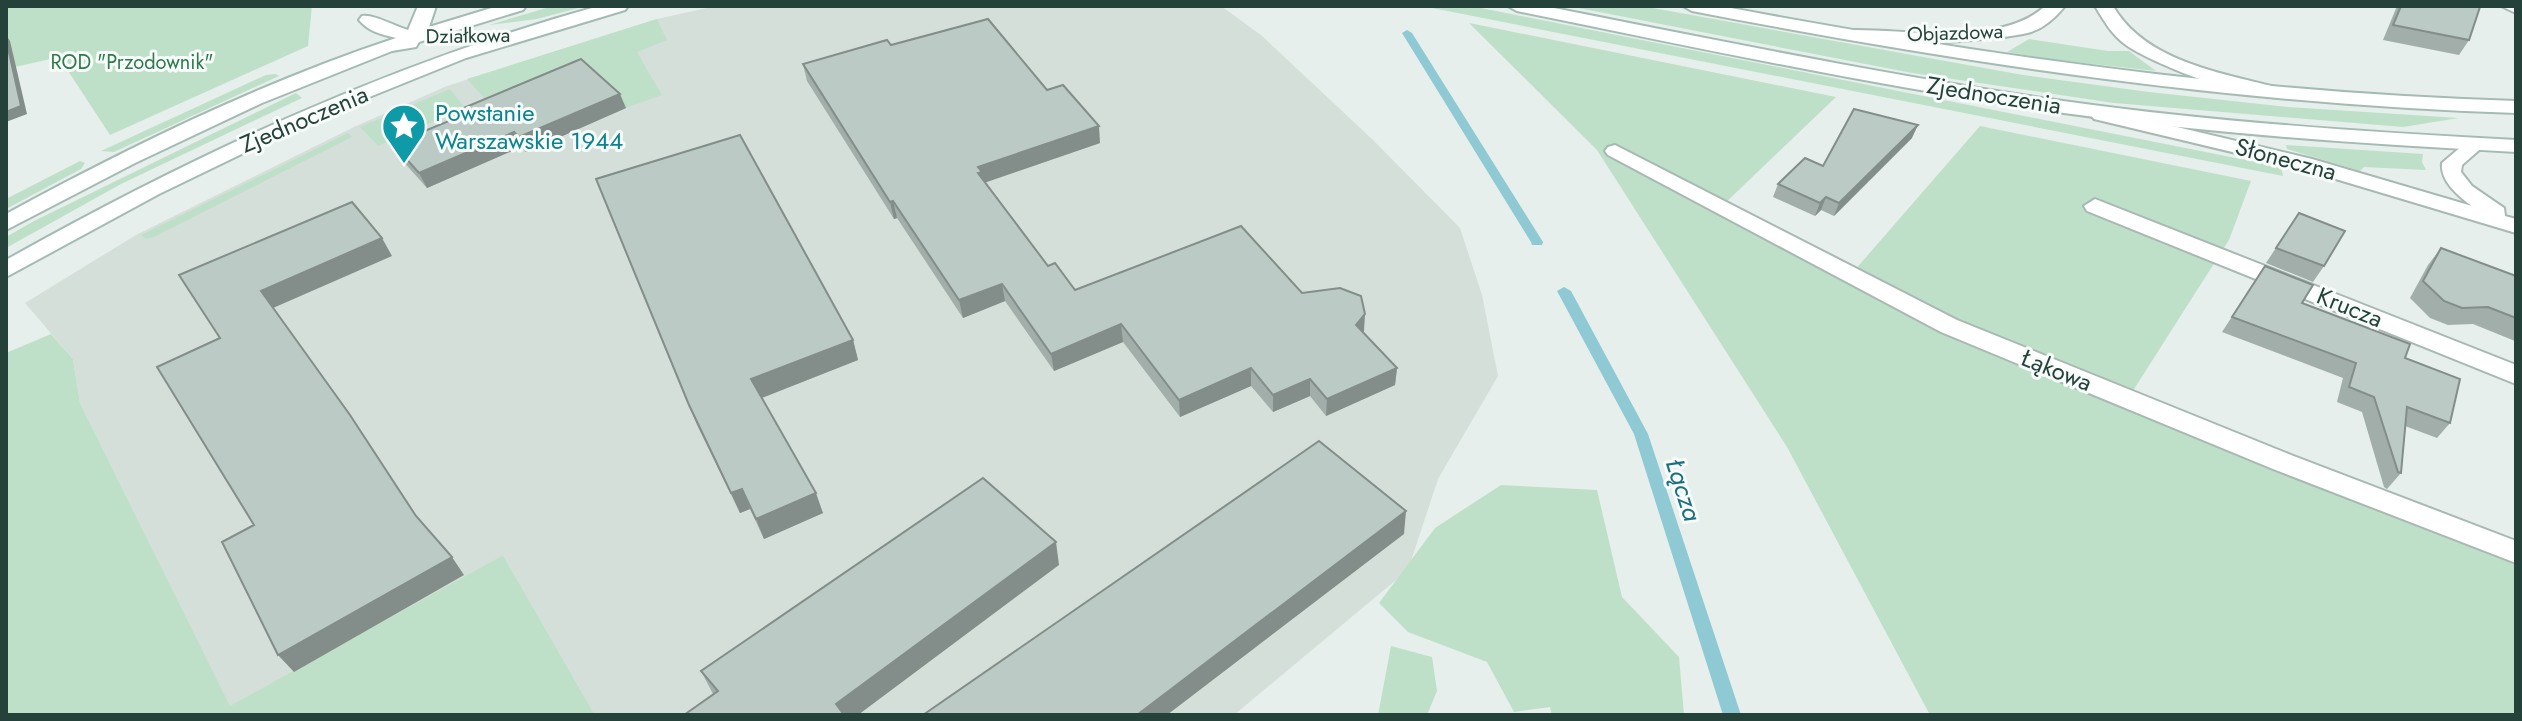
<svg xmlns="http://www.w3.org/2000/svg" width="2522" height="721" font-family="Jost,sans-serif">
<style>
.built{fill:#d4dfda}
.green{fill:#bfe0c8}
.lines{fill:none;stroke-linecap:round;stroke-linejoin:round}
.stream{fill:#8ec9d4;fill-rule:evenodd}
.street-casing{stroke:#a8b8b2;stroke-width:4}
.secondary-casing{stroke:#a4bbb3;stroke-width:4}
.street{fill:#fff;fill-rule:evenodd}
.secondary{fill:#fff;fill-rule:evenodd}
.wall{fill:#a1aea9}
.shaded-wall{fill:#838d89}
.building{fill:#bbcac4;stroke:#838d89;stroke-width:2}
.labels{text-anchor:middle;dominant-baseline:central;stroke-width:6;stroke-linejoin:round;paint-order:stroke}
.far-street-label{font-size:20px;fill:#24423a;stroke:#f7fbf9}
.far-park-label{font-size:20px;fill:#2d7a4b;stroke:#f7fbf9}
.street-label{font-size:24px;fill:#24423a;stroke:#f7fbf9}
.culture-label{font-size:24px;fill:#0d838f;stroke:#f7fbf9;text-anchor:start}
.water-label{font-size:26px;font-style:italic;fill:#1c6f80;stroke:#f7fbf9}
</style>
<rect width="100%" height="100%" fill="#e6efeb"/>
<path class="built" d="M716,6H1221L1261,35L1373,140L1460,228L1482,295L1498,376L1438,479L1408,570L1234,715H595L503,555L230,707L80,403L73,359L25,303L136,235L354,127L447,86L657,19Z"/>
<path class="green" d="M6,6H312L308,46L110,135L59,57L6,69Z
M553,6H586L537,19L489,25Z
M1422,6H1471L2281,167L2283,176Z
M1568,6H1642L2023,75L2149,92L2288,107L2459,118L2403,127L2114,103L1912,73Z
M657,19L667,40L637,52L662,95L626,108L587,74L496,111L467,79Z
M1469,23L1836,97L1721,207L1854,271L1980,126L2251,181L2229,240L2122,408L2516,545V715H1930L1787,447L1597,150Z
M2029,39L2108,51H2129L2156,71L2055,60L2007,52Z
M266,75L276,74L279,76L114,152L101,151Z
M450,89L465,108L378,146L360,127Z
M296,93L302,98L121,184L6,248V237L34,221Z
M348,133L352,137L154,237L146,239L141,235Z
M2286,145L2423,154L2422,162L2426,170L2364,167L2360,171L2287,149Z
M80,161L85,163L81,169L6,209V199Z
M51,334L73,359L80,403L230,706L503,555L595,715H6V353Z
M1501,485L1597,490L1622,597L1679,657L1684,715H1552L1550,707L1514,712L1487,662L1408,632L1379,603L1435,528Z
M1391,646L1432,657L1437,691L1427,715H1378Z"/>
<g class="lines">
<path class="stream" d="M1407,30L1412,33L1543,242L1542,245H1532L1531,242L1402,33Z
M1564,287L1571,291L1648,434L1741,715H1723L1634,434L1557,291Z"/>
<g class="street-casing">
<path id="street" d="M2045,6H2065C2056,17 2044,28 2031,32C2006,40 1860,51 1846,36L1855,30C1911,30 2002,46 2045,6Z
M2095,6H2113C2145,61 2218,72 2275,87L2278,91L2275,95C2249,102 2149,62 2126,45C2112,35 2104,21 2095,6Z
M2501,6H2516V13Z
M2101,109L2312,159L2472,206C2458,196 2440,181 2442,163L2469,140H2483L2486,144L2462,165L2461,172L2472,186L2504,208L2505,216L2516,219V233L2299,168L2094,119L2091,115Z
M1615,145L1957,320L2291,455L2516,541V563L2273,469L1941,332L1608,155L1605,151L1608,147Z
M2095,199L2516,365V384L2087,211L2084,206Z"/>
</g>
<g class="secondary-casing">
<path id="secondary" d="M418,6H436L429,27L498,6H526L523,10L419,42L416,47L392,51L262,103L135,163L6,230V214C131,146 260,83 396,38C381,34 369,32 359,20L362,16C374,14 394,26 408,30Z
M599,6H628L625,10L466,58L310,121L159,194L6,277V260C195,154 389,64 599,6Z
M1508,6H1544C1716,40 1889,76 2063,101C2213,122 2365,132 2516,140V152C2365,144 2214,134 2064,113C1880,87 1699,48 1517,11Z
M1683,6H1720C1984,56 2247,93 2516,101V113C2236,104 1967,64 1692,11Z"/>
</g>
<use href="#street" class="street"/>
<use href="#secondary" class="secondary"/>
</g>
<path class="wall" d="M2397,6H2477L2469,40L2459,55L2383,40Z
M891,45L1047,90L1100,143L985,182L1048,266L1075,290L1302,293L1364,331L1363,332L1397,368L1395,385L1326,416L1310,396L1273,412L1251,386L1180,417L1123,342L1054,371L1005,301L963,318L897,218L894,219L807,81L803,64Z
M626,108L526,152L521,147L427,188L401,159L393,144L452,120L449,114Z
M1912,138L1834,216L1821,210L1815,216L1773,197L1778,184L1823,166Z
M596,179L853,340L858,360L762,398L823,513L764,539L750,509L740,513L697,425Z
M2299,213L2324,266L2313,282L2266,263Z
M2441,248L2516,276L2515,341L2473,324L2448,325L2430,318L2410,298L2428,265Z
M2265,266L2302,303L2405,358L2450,423L2437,438L2405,426L2401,473L2387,489L2384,487L2362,412L2337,402L2343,378L2222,332Z
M1059,565L713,694L701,671Z"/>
<path class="shaded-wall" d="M6,35L10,41L27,114L6,122Z
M620,94L626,108L526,152L519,137Z
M1918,125L1912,138L1834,216L1839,203Z
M1099,126L1100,143L984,183L981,190L978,167Z
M514,132L521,147L427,188L419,173Z
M1826,197L1821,210L1815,216L1820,203Z
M893,201L897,218L894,219L890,202Z
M382,238L392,256L273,308L261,291Z
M1002,284L1005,301L963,318L959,300Z
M1365,314L1364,331L1355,342L1356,325Z
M1121,324L1123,342L1054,371L1051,354Z
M853,340L858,360L759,399L751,379Z
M1251,368V386L1180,417L1179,400Z
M1397,368L1395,385L1326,416L1327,399Z
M1310,379V396L1273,412V395Z
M742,489L750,509L740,513L731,493Z
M816,493L823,513L764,539L756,519Z
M1406,511L1404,534L1167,715H1137Z
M1056,542L1059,565L858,715H840L836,704Z
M452,557L464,575L294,672L278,655Z"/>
<path class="building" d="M2401,6H2477L2480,7L2469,40L2393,25Z
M988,19L1047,90L1063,85L1099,126L978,167L982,172L978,173L1048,266L1055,263L1075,290L1241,226L1302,293L1340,288L1361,296L1365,314L1356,325L1397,368L1327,399L1310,379L1273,395L1251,368L1179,400L1121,324L1051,354L1002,284L959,300L893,201L890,202L803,64L887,40L891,45Z
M6,39L21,106L6,112Z
M581,59L620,94L519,137L514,132L419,173L393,144L454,119L449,114Z
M1854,109L1918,125L1839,203L1826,197L1820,203L1778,184L1805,158L1823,166Z
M740,135L853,340L751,379L816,493L756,519L742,489L731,493L689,405L596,179Z
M352,202L382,238L261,291L350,415L416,516L452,557L278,655L222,542L254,525L157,367L220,338L179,275Z
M2299,213L2345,231L2324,266L2276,248Z
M2441,248L2516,276V318L2488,307L2462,308L2444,301L2423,281Z
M2265,266L2313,285L2302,303L2410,344L2405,358L2460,379L2450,423L2407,407L2401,473L2398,472L2374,397L2349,387L2356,363L2232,317Z
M1319,441L1406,511L1137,715H923Z
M983,478L1056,542L836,704L844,715H684L718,691L701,671Z"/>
<defs>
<g id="sight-pin" transform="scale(2.3)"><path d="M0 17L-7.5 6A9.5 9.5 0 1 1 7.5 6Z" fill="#0f9aa8" stroke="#f7fbf9"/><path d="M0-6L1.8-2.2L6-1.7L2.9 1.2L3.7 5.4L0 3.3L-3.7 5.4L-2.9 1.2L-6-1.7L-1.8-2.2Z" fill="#fff"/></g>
</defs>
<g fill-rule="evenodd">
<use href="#sight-pin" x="404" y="126"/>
</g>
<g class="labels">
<g class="far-street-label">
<text transform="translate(1955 33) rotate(-2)">Objazdowa</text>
<text transform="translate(468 36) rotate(-1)">Działkowa</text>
</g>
<g class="far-park-label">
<text x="132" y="62">ROD "Przodownik"</text>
</g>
<g class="street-label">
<text transform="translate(1994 95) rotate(9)">Zjednoczenia</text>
<text transform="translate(304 119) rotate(-23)">Zjednoczenia</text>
<text transform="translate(2286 159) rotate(15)">Słoneczna</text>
<text transform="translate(2350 307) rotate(22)">Krucza</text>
<text transform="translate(2057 370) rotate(22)">Łąkowa</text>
</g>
<g class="culture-label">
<text x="435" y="112">Powstanie<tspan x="435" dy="28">Warszawskie 1944</tspan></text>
</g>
<g class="water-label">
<text transform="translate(1684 490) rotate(72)">Łącza</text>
</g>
</g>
<rect width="2522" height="721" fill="none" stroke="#24423a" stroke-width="16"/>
</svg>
